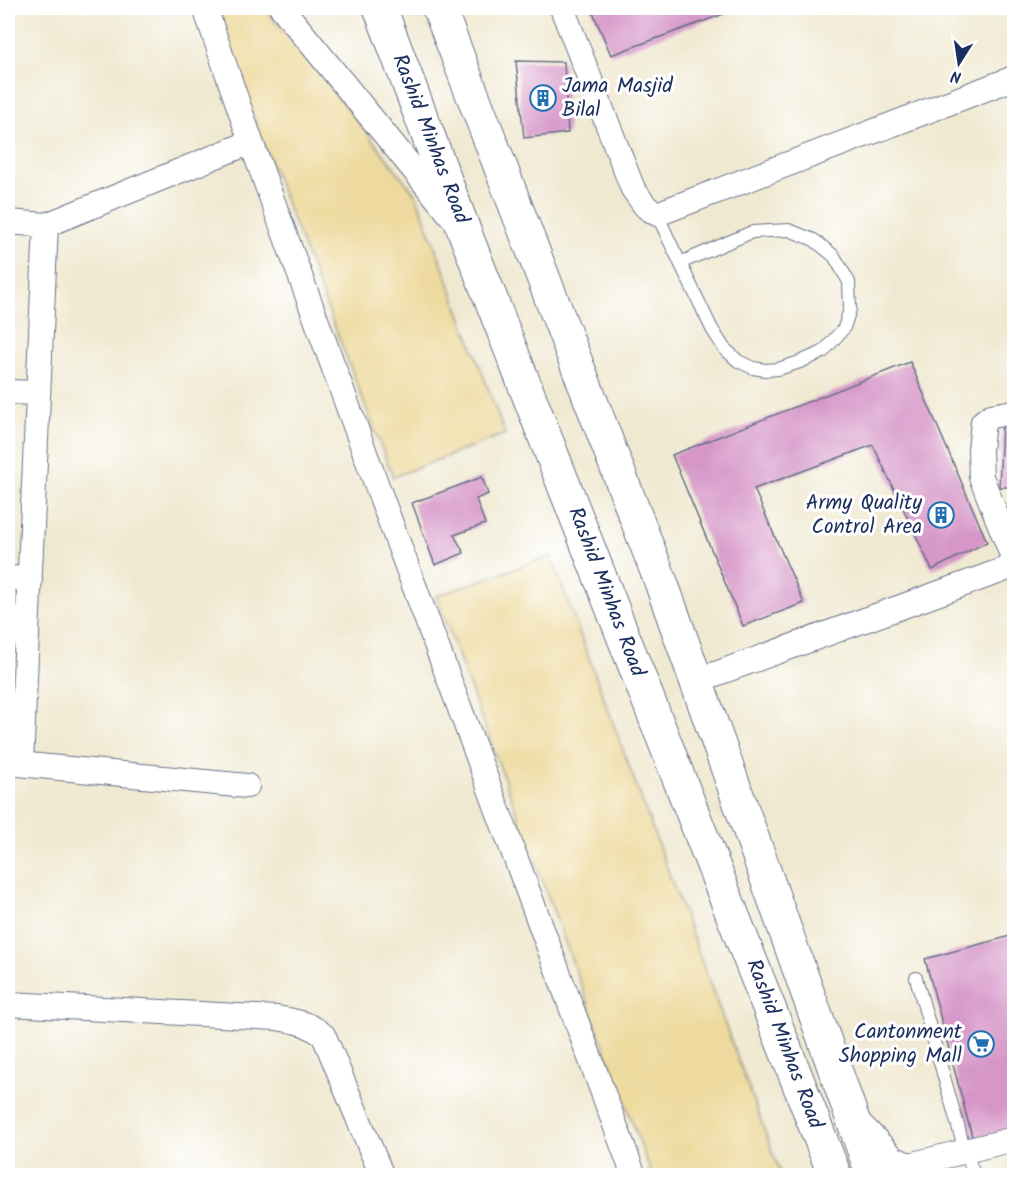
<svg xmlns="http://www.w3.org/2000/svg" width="1022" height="1183" font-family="Kalam,sans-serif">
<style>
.sand{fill:#eeda9e;stroke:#84847e;stroke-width:1.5}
.building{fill:#d696c8}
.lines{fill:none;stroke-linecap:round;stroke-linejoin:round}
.lane-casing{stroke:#667086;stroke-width:14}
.street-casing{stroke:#667086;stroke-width:26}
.secondary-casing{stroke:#667086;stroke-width:35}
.primary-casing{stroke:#667086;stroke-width:35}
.lane{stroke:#fff;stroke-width:12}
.street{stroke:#fff;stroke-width:24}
.secondary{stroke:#fff;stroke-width:33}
.primary{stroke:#fff;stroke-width:33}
.labels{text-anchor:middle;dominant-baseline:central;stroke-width:6;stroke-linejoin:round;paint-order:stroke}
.poi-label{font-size:21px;fill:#1b2f5e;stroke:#fff;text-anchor:end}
.street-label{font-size:21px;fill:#1b2f5e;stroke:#fff}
</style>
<rect width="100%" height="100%" fill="#fff"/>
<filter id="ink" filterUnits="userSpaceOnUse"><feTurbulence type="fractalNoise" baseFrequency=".0167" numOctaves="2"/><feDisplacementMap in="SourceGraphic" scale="12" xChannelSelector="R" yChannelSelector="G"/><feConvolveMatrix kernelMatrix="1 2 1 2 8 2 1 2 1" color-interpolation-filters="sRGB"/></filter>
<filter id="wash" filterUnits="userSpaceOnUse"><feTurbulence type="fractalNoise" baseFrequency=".008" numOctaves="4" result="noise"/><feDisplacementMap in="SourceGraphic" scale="24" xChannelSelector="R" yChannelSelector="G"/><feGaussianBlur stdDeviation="1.35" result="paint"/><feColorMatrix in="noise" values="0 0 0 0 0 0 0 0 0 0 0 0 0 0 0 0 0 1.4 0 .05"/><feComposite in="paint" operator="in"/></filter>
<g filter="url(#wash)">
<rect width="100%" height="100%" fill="#f0e9d1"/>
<path class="sand" d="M218,8H264L332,89L416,195L505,434L393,477L256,125Z
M551,556L781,1175H652L436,596Z"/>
<g id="blocks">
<path class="building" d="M591,8H740L611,55Z
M516,61L564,62L568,133L524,138Z
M910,362L987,542L932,570L873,445L754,489L804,603L743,626L672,455Z
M1002,424H1014V487H999Z
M482,477L488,494L476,499L485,524L454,535L464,553L435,565L412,503Z
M1014,935V1130L973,1140L925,959Z"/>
</g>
</g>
<g filter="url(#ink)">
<use href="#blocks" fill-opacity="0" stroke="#667086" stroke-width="1.5"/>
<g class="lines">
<g class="lane-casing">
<path id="lane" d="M657,214L670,242L712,329L724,348L738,361L753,368L766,370L778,369L800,362L823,352L844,328L850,309L849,282L834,256L814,240L789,230L752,232L680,263
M916,978L965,1151L975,1176"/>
</g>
<g class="street-casing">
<path id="street" d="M205,8L251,142L380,494L634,1176
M282,8L453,218
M562,8L633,189L646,207L657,214L1014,78
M8,222L46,225
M8,392L38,393
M1014,412L991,416L983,422L980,450L981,477L1014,560
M8,578L30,579
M696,681L1014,566
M8,763L247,786
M21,764L46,225L251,142
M8,1004L277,1018C297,1022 307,1022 324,1036L382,1176
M901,1167L1014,1139"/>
</g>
<g class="secondary-casing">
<path id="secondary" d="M855,1125L891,1162L922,1176"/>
</g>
<g class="primary-casing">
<path id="primary" d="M380,8L465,233L835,1176
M439,8L661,582L873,1176"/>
</g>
<use href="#lane" class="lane"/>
<use href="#street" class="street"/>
<use href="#secondary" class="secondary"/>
<use href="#primary" class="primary"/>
</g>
</g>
<defs>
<g id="building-ring" transform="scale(1.35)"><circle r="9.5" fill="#fff" stroke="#1f6fb2" stroke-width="1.5"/><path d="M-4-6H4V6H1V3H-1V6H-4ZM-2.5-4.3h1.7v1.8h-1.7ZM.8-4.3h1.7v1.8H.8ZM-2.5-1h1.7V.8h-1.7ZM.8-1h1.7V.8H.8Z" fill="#1f6fb2"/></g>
<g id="supermarket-ring" transform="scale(1.35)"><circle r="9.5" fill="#fff" stroke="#1f6fb2" stroke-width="1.5"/><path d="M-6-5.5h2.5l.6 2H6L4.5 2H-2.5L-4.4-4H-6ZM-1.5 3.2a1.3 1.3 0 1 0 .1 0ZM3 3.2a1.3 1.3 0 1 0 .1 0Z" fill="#1f6fb2"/></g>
</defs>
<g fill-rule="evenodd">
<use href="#building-ring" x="543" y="98"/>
<use href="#building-ring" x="941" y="515"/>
<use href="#supermarket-ring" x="981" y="1044"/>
</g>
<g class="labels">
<g class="poi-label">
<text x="562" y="86" text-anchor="start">Jama Masjid<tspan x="562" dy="24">Bilal</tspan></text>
<text x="922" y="503">Army Quality<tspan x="922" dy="24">Control Area</tspan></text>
<text x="962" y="1032">Cantonment<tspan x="962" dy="24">Shopping Mall</tspan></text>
</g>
<g class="street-label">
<text transform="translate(430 139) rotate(69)">Rashid Minhas Road</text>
<text transform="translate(606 592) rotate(69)">Rashid Minhas Road</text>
<text transform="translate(784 1044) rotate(69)">Rashid Minhas Road</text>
</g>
</g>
<rect width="1022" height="1183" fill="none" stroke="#fff" stroke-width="30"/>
<g transform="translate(959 63) rotate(192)" stroke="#ffffff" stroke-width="4.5" paint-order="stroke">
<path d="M0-4.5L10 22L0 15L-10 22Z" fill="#1b2f5e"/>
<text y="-9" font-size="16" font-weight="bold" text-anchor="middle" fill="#1b2f5e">N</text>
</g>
</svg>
